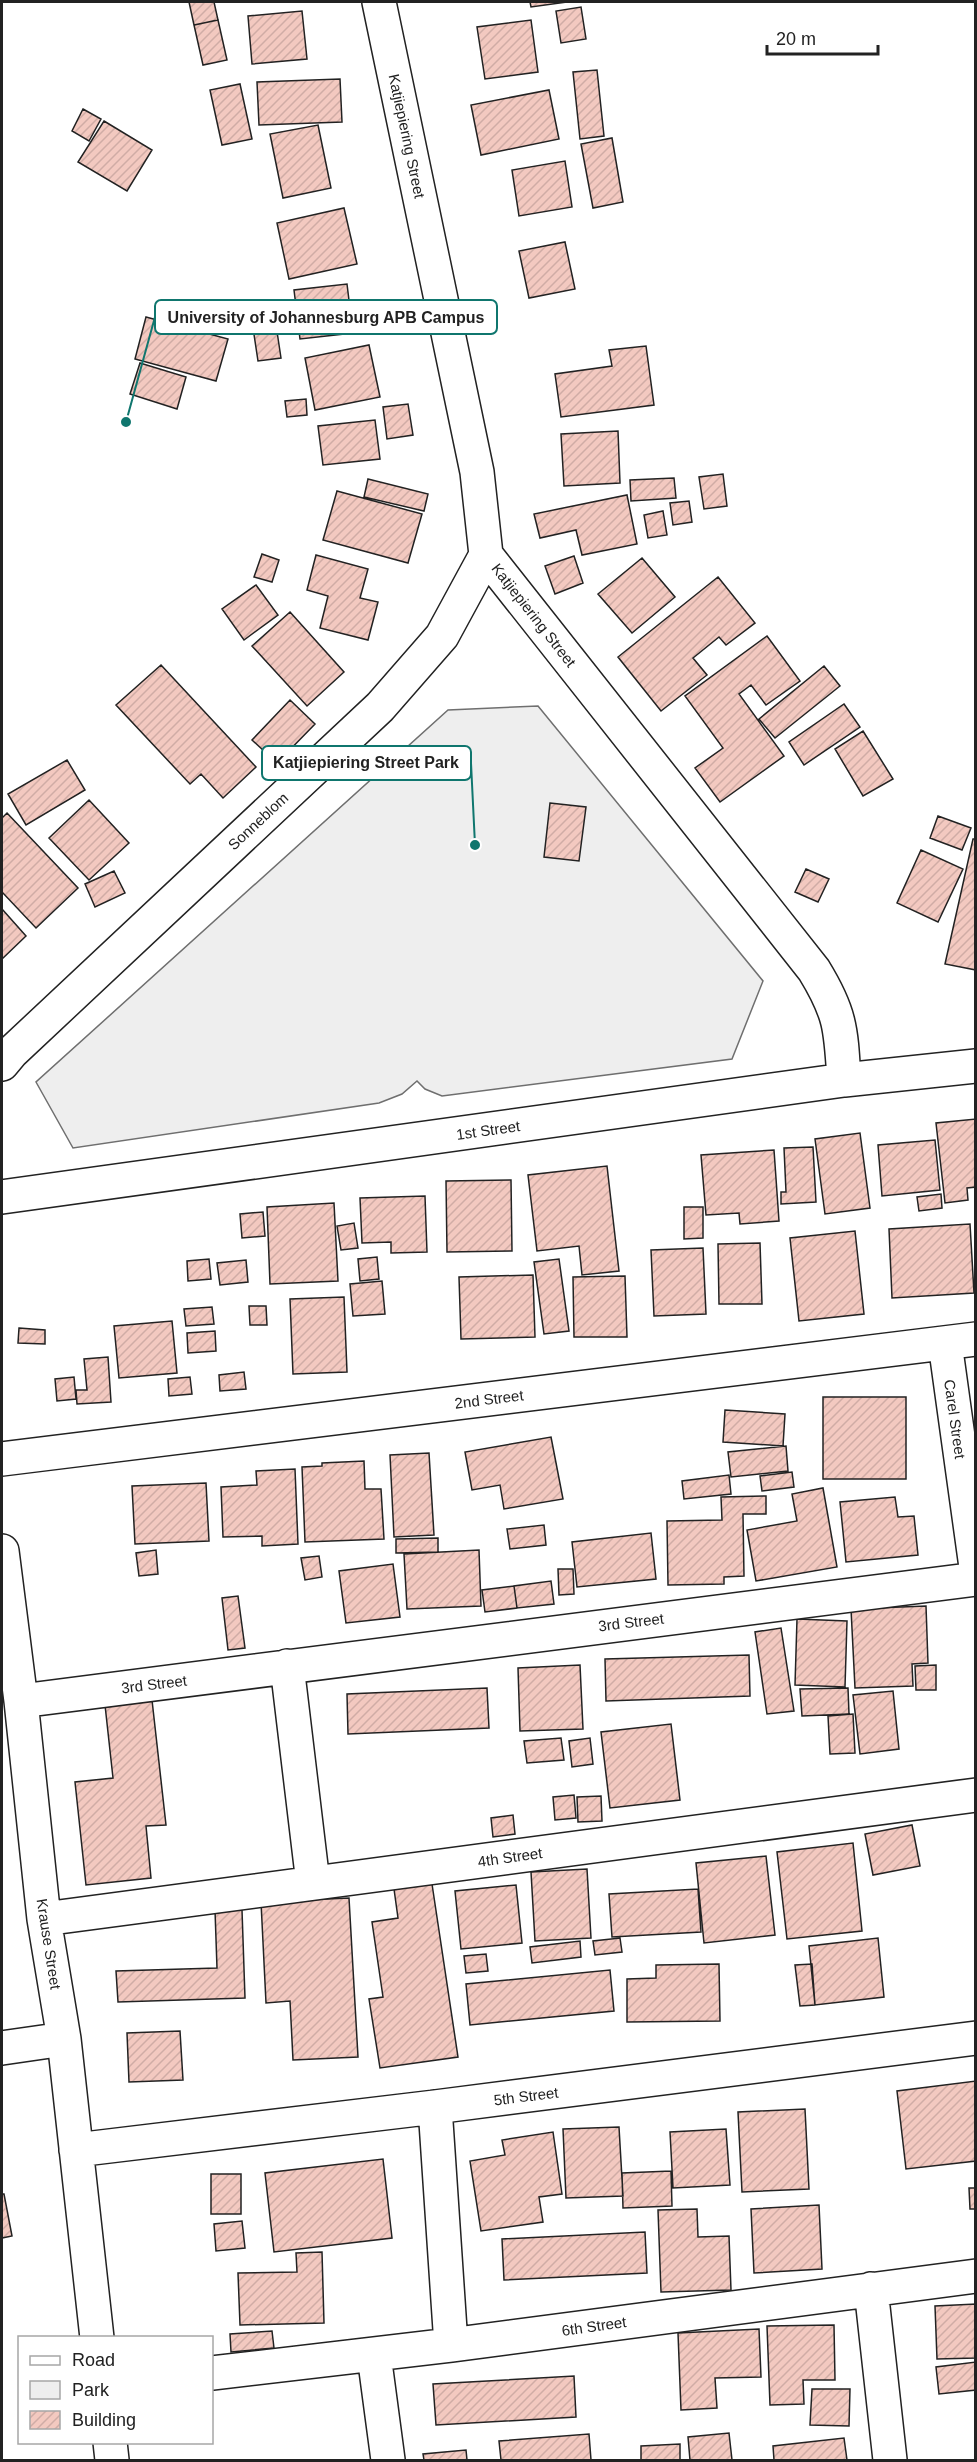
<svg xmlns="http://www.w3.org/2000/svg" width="977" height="2462" font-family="Helvetica,sans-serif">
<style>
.green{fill:#eee;stroke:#6f6f6f;stroke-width:1.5}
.building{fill:url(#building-hatch);stroke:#222;stroke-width:1.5}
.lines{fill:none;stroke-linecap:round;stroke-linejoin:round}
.minor-casing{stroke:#222;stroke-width:36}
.minor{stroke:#fff;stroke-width:33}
.labels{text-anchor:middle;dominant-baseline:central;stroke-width:4.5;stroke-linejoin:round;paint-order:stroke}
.street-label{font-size:15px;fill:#222;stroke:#fff}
.leader{fill:none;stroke:#0f766e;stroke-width:2}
.callout-dot{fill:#0f766e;stroke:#fff;stroke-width:2}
.callout{fill:#fff;stroke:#0f766e;stroke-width:2}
.callout-label{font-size:16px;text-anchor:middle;font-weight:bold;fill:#222}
</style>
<defs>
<pattern id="building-hatch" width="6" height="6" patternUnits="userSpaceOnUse" patternTransform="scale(1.5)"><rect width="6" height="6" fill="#f3c9c0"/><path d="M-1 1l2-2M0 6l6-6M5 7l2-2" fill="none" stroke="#d0aca5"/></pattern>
</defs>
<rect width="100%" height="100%" fill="#fff"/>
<path class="green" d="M538,706L763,981L732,1059L442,1096L425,1089L417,1081L402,1094L379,1103L73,1148L36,1082L448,710Z"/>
<path class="building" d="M189,2H214L218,20L194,25Z
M530,2H567L531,7Z
M581,7L586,39L561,43L556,11Z
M302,11L307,59L252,64L248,16Z
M218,20L227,60L203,65L194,25Z
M531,20L538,72L485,79L477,27Z
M597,70L604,136L580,139L573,72Z
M340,79L342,122L259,125L257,82Z
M240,84L252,139L222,145L210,90Z
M549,90L559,139L481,155L471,105Z
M83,109L101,119L89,141L72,131Z
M104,121L152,150L127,191L78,162Z
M318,125L331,188L283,198L270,134Z
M612,138L623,202L593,208L581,144Z
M565,161L572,207L519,216L512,170Z
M344,208L357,264L289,279L277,223Z
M565,242L575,289L529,298L519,251Z
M347,284L353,333L300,339L294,290Z
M273,305L281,358L258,361L250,308Z
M146,317L228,339L216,381L135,359Z
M369,345L380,397L315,410L305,358Z
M646,346L654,405L561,417L555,374L612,366L609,350Z
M140,363L186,377L177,409L130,394Z
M306,399L307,415L287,417L285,401Z
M408,404L413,435L387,439L383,407Z
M375,420L380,459L323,465L318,426Z
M618,431L620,483L564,486L561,434Z
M723,474L727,506L704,509L699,477Z
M674,478L676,498L631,501L630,480Z
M368,479L428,494L424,511L364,497Z
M337,491L422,514L408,563L323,540Z
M627,495L637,544L582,555L576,530L540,538L534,514Z
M689,501L692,522L673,525L670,503Z
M663,511L667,535L648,538L644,515Z
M262,554L279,560L272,582L254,577Z
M316,555L368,569L360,598L378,602L368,640L320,628L328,596L307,590Z
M574,556L583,583L555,594L545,566Z
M642,558L675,597L632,633L598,594Z
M718,577L755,623L726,645L719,637L693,658L707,675L661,711L618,657Z
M256,585L278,615L244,640L222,609Z
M290,612L344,672L307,706L252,646Z
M767,636L800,681L766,705L751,685L739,694L784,756L720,802L695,768L723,748L685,696Z
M161,665L256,767L223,798L201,774L190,784L116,705Z
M824,666L840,686L775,738L759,719Z
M290,700L315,724L277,763L252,740Z
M844,704L860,727L804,765L789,742Z
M863,731L893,779L863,796L835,749Z
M67,760L85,790L26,825L8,794Z
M89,800L129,843L89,880L49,838Z
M550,803L586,807L579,861L544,857Z
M7,813L78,888L36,928L2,892V818Z
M938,816L971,828L962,850L930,838Z
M973,839H976V970L945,964Z
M921,850L963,869L938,922L897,903Z
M806,869L829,879L818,902L795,892Z
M114,871L125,893L95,907L85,884Z
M2,909L26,936L2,959Z
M976,1119V1187L967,1188L968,1200L945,1203L936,1123Z
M860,1133L870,1208L825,1214L815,1139Z
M935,1140L940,1190L882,1196L878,1145Z
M813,1147L816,1202L781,1204V1192H786L784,1148Z
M774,1150L779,1221L740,1224L739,1213L706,1215L701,1155Z
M607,1166L619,1271L582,1275L579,1246L537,1251L528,1175Z
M511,1180L512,1251L447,1252L446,1181Z
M941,1194L942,1208L919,1211L917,1197Z
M425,1196L427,1252L391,1253V1242L362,1243L360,1198Z
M334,1203L338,1281L270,1284L267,1207Z
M684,1207H703V1238L684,1239Z
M263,1212L265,1236L242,1238L240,1214Z
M354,1223L358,1248L341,1250L337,1226Z
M970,1224L974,1293L892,1298L889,1229Z
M855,1231L864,1314L799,1321L790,1238Z
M760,1243L762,1304H719L718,1244Z
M703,1248L706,1314L654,1316L651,1250Z
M377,1257L379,1279L360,1281L358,1259Z
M209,1259L211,1279L188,1281L187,1261Z
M559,1259L569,1331L544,1334L534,1262Z
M246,1260L248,1282L220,1285L217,1263Z
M533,1275L535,1337L461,1339L459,1277Z
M625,1276L627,1337H574L573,1277Z
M382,1281L385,1314L353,1316L350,1284Z
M344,1297L347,1372L293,1374L290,1299Z
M249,1306H266L267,1325H250Z
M212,1307L214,1324L186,1326L184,1309Z
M172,1321L177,1373L119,1378L114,1326Z
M19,1328L45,1330V1344L18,1343Z
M215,1331L216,1351L188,1353L187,1333Z
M108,1357L111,1402L77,1404L76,1390H87L84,1359Z
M244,1372L246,1389L220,1391L219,1375Z
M74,1377L76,1399L57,1401L55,1379Z
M190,1377L192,1394L169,1396L168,1379Z
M823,1397H906V1479H823Z
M725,1410L785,1414L783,1446L723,1442Z
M551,1437L563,1499L504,1509L500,1485L472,1490L465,1452Z
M786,1446L788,1471L731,1477L728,1452Z
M429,1453L434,1535L394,1537L390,1455Z
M364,1461L365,1489H381L384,1539L305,1542L302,1467L322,1466V1463Z
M295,1469L298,1544L262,1546V1536L223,1537L221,1487L257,1485L256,1471Z
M792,1472L794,1487L762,1491L760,1476Z
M729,1475L731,1494L684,1499L682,1481Z
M206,1483L209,1541L135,1544L132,1486Z
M823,1488L837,1567L756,1581L747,1530L797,1521L792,1494Z
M766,1496V1514H743L744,1576L724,1577V1584L668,1585L667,1521L722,1520L721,1497Z
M895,1497L898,1517L914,1516L918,1555L846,1562L840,1502Z
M544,1525L546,1545L510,1549L507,1529Z
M651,1533L656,1579L577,1587L572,1542Z
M438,1538V1552L396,1553V1539Z
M156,1550L158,1574L139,1576L136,1553Z
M479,1550L481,1606L407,1609L404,1554Z
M319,1556L322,1577L305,1580L301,1558Z
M393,1564L400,1617L346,1623L339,1571Z
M558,1569H573L574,1594L559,1595Z
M551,1581L554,1604L517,1608L514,1586Z
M514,1586L517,1608L485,1612L482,1590Z
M238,1596L245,1648L228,1650L222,1598Z
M926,1606L928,1663L912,1664L913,1686L855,1688L851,1609Z
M797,1619L847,1621L845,1687L795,1685Z
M781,1628L794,1711L767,1714L755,1632Z
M749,1655L750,1696L606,1701L605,1659Z
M580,1665L583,1729L520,1731L518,1668Z
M936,1665V1690H916L915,1666Z
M487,1688L489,1728L348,1734L347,1694Z
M848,1688L849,1714L802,1716L800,1689Z
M893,1691L899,1749L860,1754L853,1695Z
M152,1700L166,1825L146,1826L151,1878L86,1885L75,1782L113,1778L105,1705Z
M853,1714L855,1753L830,1754L828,1716Z
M671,1724L680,1800L610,1808L601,1732Z
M561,1738L564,1760L527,1763L524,1741Z
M590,1738L593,1764L572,1767L569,1741Z
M574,1795L576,1818L555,1820L553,1797Z
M601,1796L602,1821L578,1822L577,1797Z
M513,1815L515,1834L493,1837L491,1818Z
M912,1825L920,1866L873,1875L865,1834Z
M853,1843L862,1931L787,1939L777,1852Z
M766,1856L775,1935L704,1943L696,1863Z
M587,1869L591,1938L535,1941L531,1872Z
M432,1884L458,2057L380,2068L369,1999L383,1997L372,1922L398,1918L394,1889Z
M516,1885L522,1943L461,1949L455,1891Z
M698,1889L701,1932L612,1937L609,1894Z
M349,1898L358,2057L293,2060L290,2001L266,2003L261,1902Z
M215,1910H242L245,1998L118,2002L116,1971L217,1968Z
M620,1938L622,1952L595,1955L593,1941Z
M878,1938L884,1997L815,2005L809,1946Z
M580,1941L581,1957L532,1963L530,1947Z
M486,1954L488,1971L466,1973L464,1956Z
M719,1964L720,2021L627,2022V1979L656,1978V1965Z
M812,1964L815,2005L800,2006L795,1965Z
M610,1970L614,2011L470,2025L466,1984Z
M180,2031L183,2080L129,2082L127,2033Z
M976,2081V2161L906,2169L897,2091Z
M805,2109L809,2189L742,2192L738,2112Z
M619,2127L623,2196L566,2198L563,2129Z
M726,2129L730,2185L673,2188L670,2132Z
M553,2132L562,2194L539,2197L543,2222L481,2231L470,2161L505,2155L502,2140Z
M383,2159L392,2238L274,2252L265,2173Z
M671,2171L672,2206L623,2208L622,2173Z
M211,2174H241V2214H211Z
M969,2188H976V2209H970Z
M2,2194H4L12,2236L2,2238Z
M819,2205L822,2269L754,2273L751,2209Z
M697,2209L698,2237L729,2236L731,2290L661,2292L658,2210Z
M242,2221L245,2248L216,2251L214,2224Z
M645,2232L647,2273L504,2280L502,2239Z
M322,2252L324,2323L240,2325L238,2273L297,2272L296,2253Z
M976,2304V2358L937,2359L935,2306Z
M834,2325L835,2380H803L804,2404L770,2405L767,2326Z
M759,2329L761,2377L715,2378L717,2408L681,2410L678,2333Z
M272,2331L274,2348L231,2352L230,2334Z
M976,2362V2390L939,2394L936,2367Z
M574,2376L576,2417L436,2425L433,2384Z
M812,2389H850L849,2426L810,2425Z
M729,2433L732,2460H690L688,2437Z
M589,2434L591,2460H501L499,2441Z
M844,2438L847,2460H774L773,2446Z
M680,2444V2460H641V2446Z
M466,2450L467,2460H424L423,2454Z"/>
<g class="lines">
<g class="minor-casing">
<path id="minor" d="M379,2L477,472L486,555L814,970C841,1014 841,1030 844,1080
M2,1064L12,1052L380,707L442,636L486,555
M2,1197L844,1080L976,1066
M945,1343L976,1567
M2,1459L976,1339
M2,1551L21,1701L44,1919L64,2039L97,2338
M287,1666L313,1883
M21,1701L976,1579
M44,1919L976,1795
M2,2048L64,2039
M435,2107L451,2345
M76,2150L435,2107L976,2038
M871,2289L890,2460
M374,2355L388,2460
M212,2373L451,2345L976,2276
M110,2442L112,2460"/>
</g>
<use href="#minor" class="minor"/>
</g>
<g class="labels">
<g class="street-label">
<text transform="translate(407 136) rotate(78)">Katjiepiering Street</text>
<text transform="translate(534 615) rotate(52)">Katjiepiering Street</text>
<text transform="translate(258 821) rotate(-43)">Sonneblom</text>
<text transform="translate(488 1130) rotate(-8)">1st Street</text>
<text transform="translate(489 1399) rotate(-7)">2nd Street</text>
<text transform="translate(955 1419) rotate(82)">Carel Street</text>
<text transform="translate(631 1622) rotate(-7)">3rd Street</text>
<text transform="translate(154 1684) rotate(-7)">3rd Street</text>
<text transform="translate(510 1857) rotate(-8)">4th Street</text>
<text transform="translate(49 1944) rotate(81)">Krause Street</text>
<text transform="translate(526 2096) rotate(-7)">5th Street</text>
<text transform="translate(594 2326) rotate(-8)">6th Street</text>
</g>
</g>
<path class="leader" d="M126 422L155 317M475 845L471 763"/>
<g class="callout-dot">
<circle cx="126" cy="422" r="6"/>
<circle cx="475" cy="845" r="6"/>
</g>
<g class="callout">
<rect x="155" y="300" width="342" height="34" rx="6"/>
<rect x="262" y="746" width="209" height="34" rx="6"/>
</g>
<g class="callout-label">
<text x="326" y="323">University of Johannesburg APB Campus</text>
<text x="366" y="768">Katjiepiering Street Park</text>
</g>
<rect width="977" height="2462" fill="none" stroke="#222222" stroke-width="6"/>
<rect x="18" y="2336" width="195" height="108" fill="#ffffff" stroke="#a7a7a7" stroke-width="1.5"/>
<rect x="30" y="2356" width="30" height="9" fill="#ffffff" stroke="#a7a7a7" stroke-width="1.5"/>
<text x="72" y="2366" font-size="18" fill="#222222">Road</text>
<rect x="30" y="2381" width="30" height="18" fill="#eeeeee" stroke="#a7a7a7" stroke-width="1.5"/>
<text x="72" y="2396" font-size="18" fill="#222222">Park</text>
<rect x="30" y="2411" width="30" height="18" fill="url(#building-hatch)" stroke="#a7a7a7" stroke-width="1.5"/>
<text x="72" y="2426" font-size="18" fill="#222222">Building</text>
<path d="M767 45v9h111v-9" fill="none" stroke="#222222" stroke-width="3"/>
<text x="776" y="45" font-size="18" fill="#222222" stroke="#ffffff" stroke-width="4.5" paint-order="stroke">20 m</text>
</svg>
